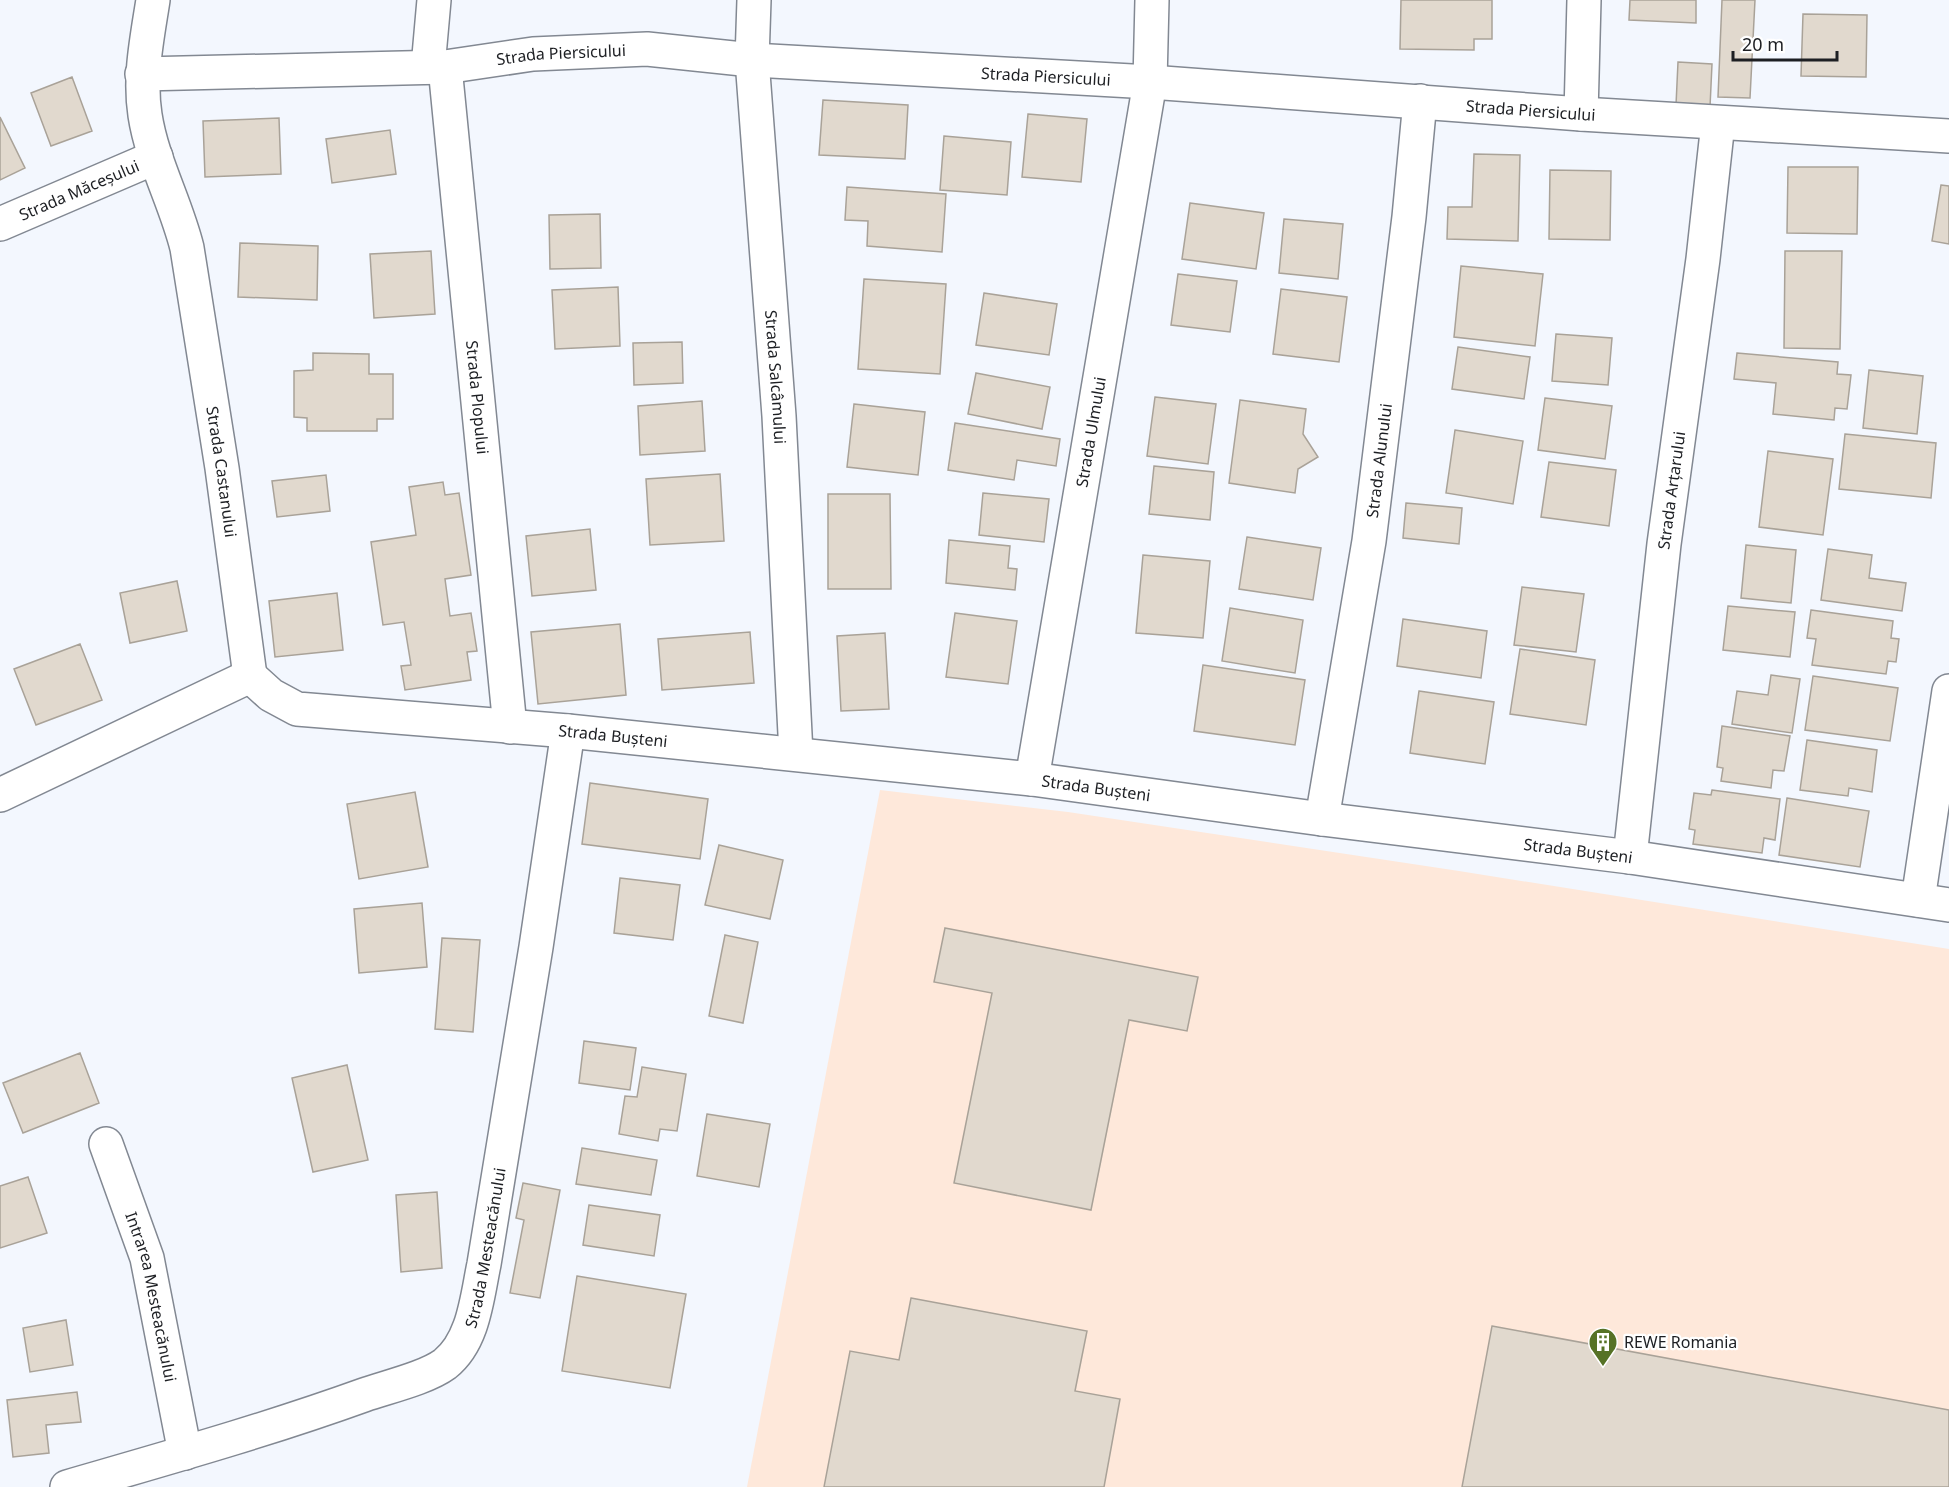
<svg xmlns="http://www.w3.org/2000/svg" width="1949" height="1487" font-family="'Noto Sans',sans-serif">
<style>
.industrial{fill:#fee8da}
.building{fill:#e1d9ce;stroke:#a9a298;stroke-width:1.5}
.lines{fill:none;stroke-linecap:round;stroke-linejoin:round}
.minor-casing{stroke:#828892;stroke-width:36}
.minor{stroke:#fff;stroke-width:33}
.labels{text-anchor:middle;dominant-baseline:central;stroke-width:4.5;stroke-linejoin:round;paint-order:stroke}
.street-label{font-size:16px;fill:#1d1f23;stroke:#fff}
.poi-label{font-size:16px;fill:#1d1f23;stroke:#fff;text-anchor:start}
</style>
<rect width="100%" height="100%" fill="#f3f7fe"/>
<path class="industrial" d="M880,790L1068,812L1459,871L1949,949V1487H747Z"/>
<path class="building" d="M1401,0H1492V39H1474V50L1400,49Z
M1630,0H1696V23L1629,20Z
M1722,0H1755L1750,98L1718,97Z
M1803,14L1867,15L1866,77L1801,76Z
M1678,62L1712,64L1710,107L1676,105Z
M72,77L92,131L51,146L31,93Z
M823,100L908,105L905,159L819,155Z
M1028,114L1087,119L1081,182L1022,177Z
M0,117L25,168L0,180Z
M279,118L281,174L205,177L203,121Z
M390,130L396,174L332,183L326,139Z
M944,136L1011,142L1007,195L940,190Z
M1474,154L1520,155L1518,241L1447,239L1448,207H1472Z
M1788,167H1858L1857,234L1787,233Z
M1550,170L1611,171L1610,240L1549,239Z
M1941,185L1949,186V244L1932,241Z
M847,187L946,194L942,252L867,246L868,221L845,220Z
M1190,203L1264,213L1256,269L1182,259Z
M600,214L601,268L550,269L549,215Z
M1284,219L1343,224L1338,279L1279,273Z
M240,243L318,246L317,300L238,297Z
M431,251L435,314L374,318L370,254Z
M1785,251H1842L1840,349L1784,348Z
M1461,266L1543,274L1535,346L1454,337Z
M1178,274L1237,281L1230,332L1171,325Z
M864,279L946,284L940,374L858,369Z
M618,287L620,346L555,349L552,290Z
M1281,289L1347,297L1339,362L1273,354Z
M984,293L1057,304L1049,355L976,345Z
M1556,334L1612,338L1608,385L1552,381Z
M682,342L683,383L634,385L633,343Z
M1458,347L1530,357L1524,399L1452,389Z
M313,353L369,354V374H393V419H377V431H307V418L294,417V371L313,370Z
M1737,353L1838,362L1837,374L1851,375L1847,409L1835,408L1834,420L1773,414L1776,383L1734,379Z
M1869,370L1923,376L1917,434L1863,428Z
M976,373L1050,387L1042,429L968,414Z
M1155,397L1216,404L1208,464L1147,456Z
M1545,398L1612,406L1605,459L1538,450Z
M1240,400L1306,409L1303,434L1318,457L1298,469L1295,493L1229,483Z
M702,401L705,451L640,455L638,406Z
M854,404L925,412L918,475L847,467Z
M955,423L1060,439L1056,466L1017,460L1014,480L948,470Z
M1455,430L1523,441L1513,504L1446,493Z
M1845,434L1936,443L1931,498L1839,489Z
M1768,451L1833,459L1823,535L1759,527Z
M1549,462L1616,470L1609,526L1541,517Z
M1154,466L1214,472L1210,520L1149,514Z
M720,474L724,541L650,545L646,479Z
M326,475L330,511L277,517L272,481Z
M443,482L445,495L459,493L471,575L445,579L450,616L471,613L477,651L467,652L471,680L405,690L401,666L411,665L404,622L383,625L371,542L416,535L409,487Z
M983,493L1049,499L1044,542L979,535Z
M828,494H890L891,589H828Z
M1406,503L1462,508L1459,544L1403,538Z
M590,529L596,590L532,596L526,536Z
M1247,537L1321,548L1313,600L1239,589Z
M949,540L1010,546L1008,568L1017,569L1015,590L946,583Z
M1746,545L1796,550L1791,603L1741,598Z
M1828,549L1872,555L1869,578L1906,583L1902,611L1821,600Z
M1143,555L1210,561L1203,638L1136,633Z
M177,581L187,631L130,643L120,593Z
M1522,587L1584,594L1576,652L1514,645Z
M337,593L343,650L275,657L269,601Z
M1728,606L1795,612L1790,657L1723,650Z
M1230,608L1303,620L1295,673L1222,661Z
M1811,610L1893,621L1891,638L1899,639L1896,662L1888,661L1886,674L1812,665L1816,639L1807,638Z
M955,613L1017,621L1008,684L946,677Z
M1403,619L1487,631L1481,678L1397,666Z
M620,624L626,695L538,704L531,632Z
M750,632L754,683L662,690L658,639Z
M885,633L889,709L841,711L837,636Z
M80,644L102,700L36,725L14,669Z
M1520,649L1595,660L1586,725L1510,714Z
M1203,665L1305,680L1295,745L1194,731Z
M1771,675L1800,679L1792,733L1732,724L1737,691L1768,695Z
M1813,676L1898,688L1890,741L1805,730Z
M1419,691L1494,702L1485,764L1410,753Z
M1722,726L1790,736L1784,771L1773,770L1771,788L1721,781L1723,768L1717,767Z
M1807,740L1877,750L1872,792L1849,788L1848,796L1800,790Z
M590,783L708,799L700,859L582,844Z
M1712,790L1780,799L1775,840L1764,838L1762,853L1693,844L1695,830L1689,829L1694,793L1711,795Z
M415,792L428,867L359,879L347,804Z
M1787,798L1869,811L1860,867L1779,855Z
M719,845L783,860L770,919L705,905Z
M620,878L680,885L673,940L614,933Z
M422,903L427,967L359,973L354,909Z
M945,928L1198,977L1187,1031L1129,1020L1091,1210L954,1183L992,993L934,982Z
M725,935L758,942L743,1023L709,1016Z
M442,938L480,940L473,1032L435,1029Z
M584,1041L636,1048L630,1090L579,1083Z
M80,1053L99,1103L23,1133L3,1083Z
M347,1065L368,1160L313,1172L292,1078Z
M642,1067L686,1074L677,1131L660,1129L658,1141L619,1134L625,1096L637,1097Z
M707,1114L770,1124L759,1187L697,1176Z
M582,1148L657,1160L651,1195L576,1184Z
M28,1177L47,1233L0,1248V1186Z
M523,1183L560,1190L540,1298L510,1293L524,1220L516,1218Z
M437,1192L442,1268L401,1272L396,1195Z
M589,1205L660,1215L654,1256L583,1245Z
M577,1276L686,1294L670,1388L562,1371Z
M911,1298L1087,1331L1075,1391L1120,1399L1104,1487H824L850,1351L899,1360Z
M66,1320L73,1365L30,1372L23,1328Z
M1492,1326L1949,1410V1487H1462Z
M77,1392L81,1422L46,1425L49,1453L13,1457L7,1400Z"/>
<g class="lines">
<g class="minor-casing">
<g id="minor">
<path id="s1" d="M153,0C147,39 139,76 145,115C152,161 176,203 187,248L222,468L250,676"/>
<path id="s2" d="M754,0L752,60L779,416L796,754"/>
<path d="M428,67L434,0"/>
<path id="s3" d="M445,67L510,727"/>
<path id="s4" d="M142,74L445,67L533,54L647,49L752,60L1150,82L1581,114L1949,136"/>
<path d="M1581,114L1584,0"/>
<path id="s5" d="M0,224L156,157"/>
<path id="s6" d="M250,676L271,695L297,709L568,731L1032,779L1322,819L1630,857L1949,905"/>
<path id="s7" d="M1032,779L1150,82L1152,0"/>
<path d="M0,795L250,676"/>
<path id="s8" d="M1322,819L1369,541L1409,217L1420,101"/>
<path id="s9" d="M1630,857L1664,544L1703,259L1718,123"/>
<path d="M1918,900L1949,691"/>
<path id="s10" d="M106,1144L147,1258L185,1453"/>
<path id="s11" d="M67,1487C167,1458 267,1430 364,1395C387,1387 426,1378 445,1364C474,1341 477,1297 484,1264L536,947L568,731"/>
</g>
</g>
<use href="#minor" class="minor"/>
</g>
<defs>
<g id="building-pin" transform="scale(1.5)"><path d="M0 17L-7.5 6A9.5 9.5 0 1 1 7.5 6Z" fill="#567226" stroke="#fff"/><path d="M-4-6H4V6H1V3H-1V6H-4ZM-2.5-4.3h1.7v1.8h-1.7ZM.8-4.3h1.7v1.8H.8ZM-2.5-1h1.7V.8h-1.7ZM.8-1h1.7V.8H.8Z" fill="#fff"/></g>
</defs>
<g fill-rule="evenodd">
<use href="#building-pin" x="1603" y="1342"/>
</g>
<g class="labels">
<g class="street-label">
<text stroke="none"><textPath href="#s4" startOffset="420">Strada Piersicului</textPath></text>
<text stroke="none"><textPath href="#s4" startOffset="906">Strada Piersicului</textPath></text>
<text stroke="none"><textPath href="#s4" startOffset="1392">Strada Piersicului</textPath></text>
<text stroke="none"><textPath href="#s5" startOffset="86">Strada Măceșului</textPath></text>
<text stroke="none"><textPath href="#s2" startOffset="378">Strada Salcâmului</textPath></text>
<text stroke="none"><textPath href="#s3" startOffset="332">Strada Plopului</textPath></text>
<text stroke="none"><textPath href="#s7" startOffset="352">Strada Ulmului</textPath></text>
<text stroke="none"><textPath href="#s8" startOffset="363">Strada Alunului</textPath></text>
<text stroke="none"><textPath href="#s1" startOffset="482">Strada Castanului</textPath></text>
<text stroke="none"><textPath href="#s9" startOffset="369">Strada Arțarului</textPath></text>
<text stroke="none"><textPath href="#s6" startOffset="375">Strada Bușteni</textPath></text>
<text stroke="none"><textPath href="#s6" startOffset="861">Strada Bușteni</textPath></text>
<text stroke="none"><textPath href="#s6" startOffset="1347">Strada Bușteni</textPath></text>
<text stroke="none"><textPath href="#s11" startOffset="524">Strada Mesteacănului</textPath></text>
<text stroke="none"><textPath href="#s10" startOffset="160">Intrarea Mesteacănului</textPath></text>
</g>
<g class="poi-label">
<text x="1624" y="1342">REWE Romania</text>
</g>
</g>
<path d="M1733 51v9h104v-9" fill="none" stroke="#1d1f23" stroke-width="3"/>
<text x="1742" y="51" font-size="18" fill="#1d1f23" stroke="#ffffff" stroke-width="4.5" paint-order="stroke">20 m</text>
</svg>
